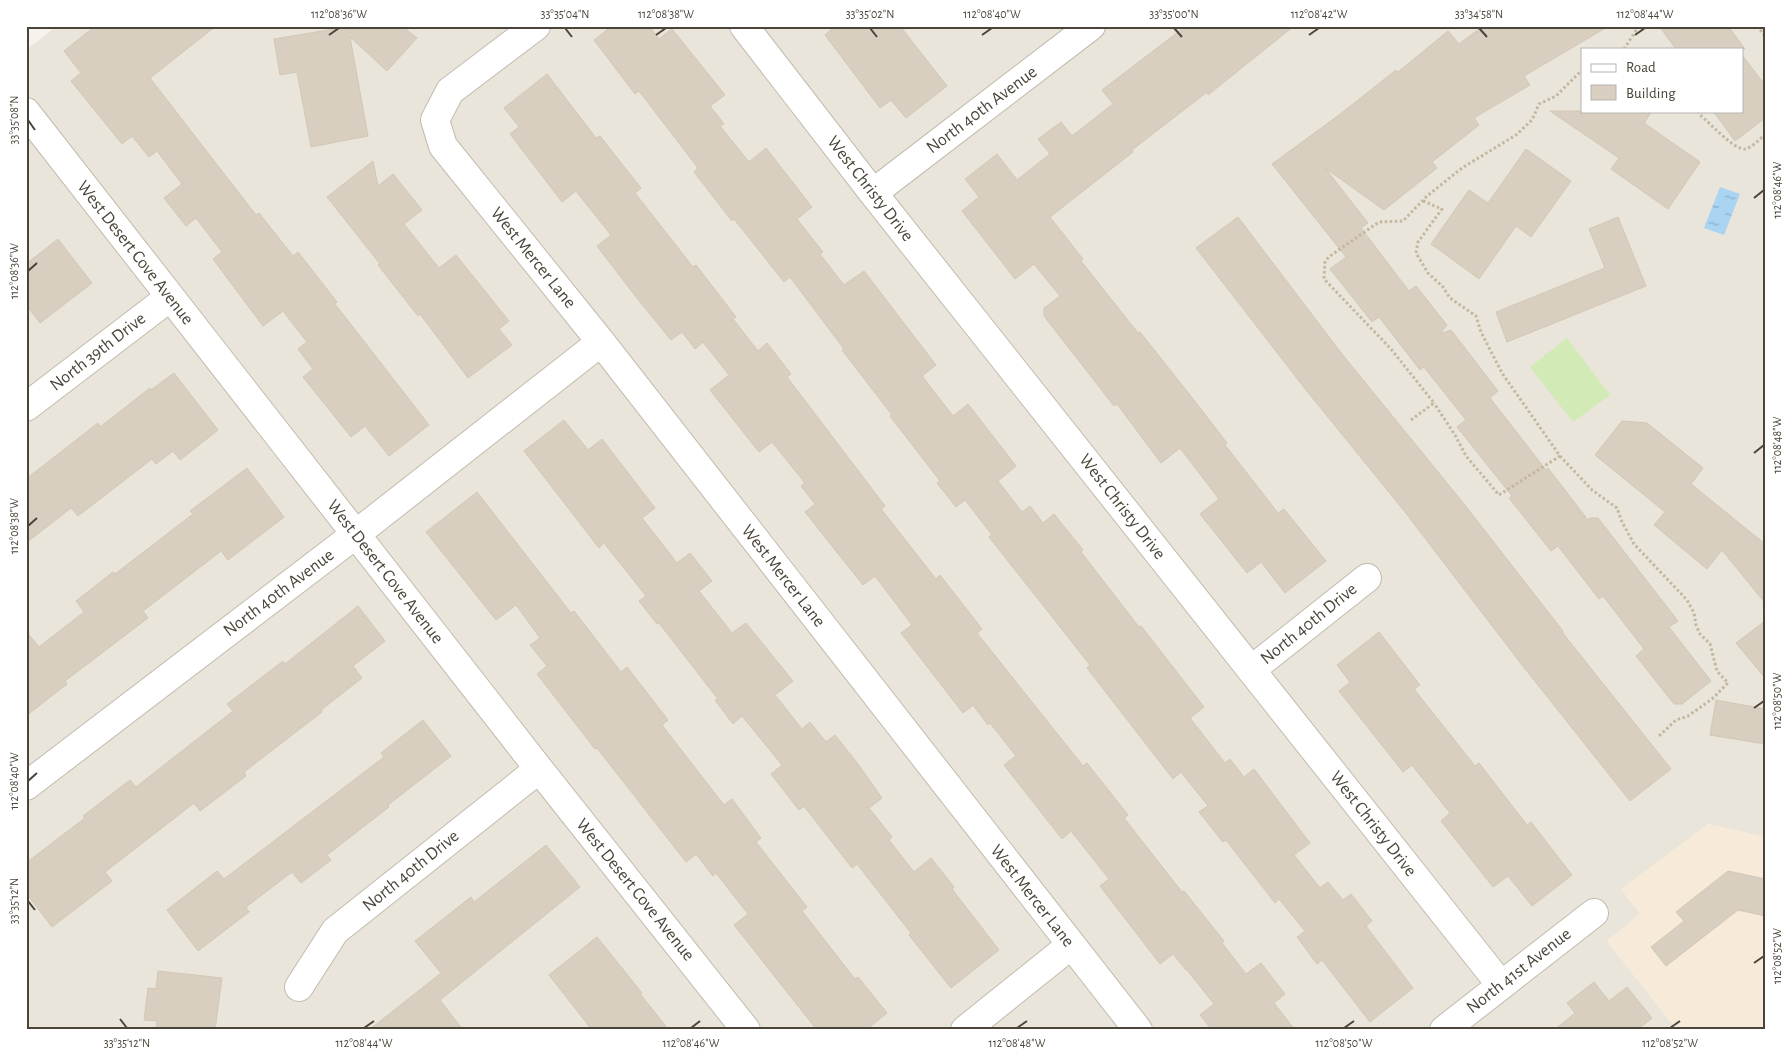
<svg xmlns="http://www.w3.org/2000/svg" width="1791" height="1056" font-family="'Alegreya Sans',sans-serif">
<style>
.residential{fill:#eae5da;fill-rule:evenodd}
.commercial{fill:#f7ead8}
.pitch{fill:#d2eab5}
.water{fill:url(#water-ripples)}
.building{fill:#d8cfc1;stroke:#d3c7b4}
.lines{fill:none;stroke-linecap:round;stroke-linejoin:round}
.street-casing{stroke:#c2bbae;stroke-width:30}
.path{stroke:#c4b79f;stroke-width:3;stroke-dasharray:2.5 2.5;stroke-linecap:butt}
.street{stroke:#fff;stroke-width:28}
.ticks{fill:none;stroke:#4b4439;stroke-width:2}
.labels{text-anchor:middle;dominant-baseline:central;stroke-width:5;stroke-linejoin:round;paint-order:stroke}
.street-label{font-size:18px;fill:#4b4439;stroke:#fff}
.neatline{fill:none;stroke:#4b4439;stroke-width:2}
.ticks-label{font-size:12px;text-anchor:middle;fill:#4b4439}
</style>
<defs>
<pattern id="water-ripples" width="26" height="14" patternUnits="userSpaceOnUse" patternTransform="scale(1.25)"><rect width="26" height="14" fill="#a9d4f2"/><path d="M2 4q2-2 4 0t4 0M15 11q2-2 4 0t4 0" fill="none" stroke="#8caec5"/></pattern>
</defs>
<rect width="100%" height="100%" fill="#f6f3ec"/>
<path class="residential" d="M57,26H1765V837L1708,824L1622,890L1640,914L1607,941L1677,1030H26V50ZM1582,49H1742V111H1582Z"/>
<path class="commercial" d="M1708,824L1765,837V1030H1677L1607,941L1640,914L1621,889Z"/>
<path class="pitch" d="M1567,338L1610,395L1573,422L1530,367Z"/>
<path class="water" d="M1720,187L1740,194L1724,235L1704,228Z"/>
<path class="building" d="M95,26H216L150,78L256,215L259,213L293,256L298,252L337,302L335,304L429,425L389,456L365,426L351,437L303,377L313,369L298,349L307,342L283,311L263,326L213,259L222,252L196,218L186,226L164,198L182,184L157,151L149,157L132,136L122,144L71,81L81,73L64,51Z
M339,26H402L417,38L387,71L350,37L368,136L311,147L297,72L280,75L274,39L340,28Z
M612,26H649L659,39L672,29L725,95L710,106L724,124L720,126L749,162L766,148L812,207L797,219L823,252L820,254L844,285L864,271L936,365L922,376L953,416L968,404L1016,466L998,481L1022,512L1030,506L1043,523L1054,514L1083,550L1081,552L1139,627L1141,626L1204,707L1190,718L1225,763L1230,759L1244,777L1254,769L1310,843L1294,855L1320,888L1328,882L1343,900L1351,894L1372,921L1366,926L1413,988L1370,1022L1322,960L1317,964L1297,937L1305,931L1279,899L1275,903L1226,840L1223,842L1199,812L1208,806L1181,772L1173,779L1087,668L1090,665L989,537L992,535L965,500L956,507L937,483L940,481L890,416L892,415L842,350L844,349L790,277L784,282L734,219L732,221L694,172L698,168L639,91L635,94L594,40Z
M835,26H900L947,86L906,118L891,100L880,108L825,35Z
M1186,26H1294L1208,95L1207,92L1132,150L1133,152L1050,217L1083,259L1081,261L1138,333L1140,332L1190,395L1227,443L1225,445L1278,513L1284,509L1326,561L1285,593L1261,562L1247,573L1200,514L1219,499L1180,448L1161,463L1117,404L1114,406L1044,316V308L1060,296L1034,264L1015,279L962,211L979,197L965,179L997,154L1017,180L1050,154L1038,139L1061,122L1072,136L1113,104L1102,90Z
M1483,26H1609L1524,76L1530,85L1474,118L1479,125L1432,162L1437,168L1384,210L1325,168L1368,223L1361,228L1409,291L1416,286L1447,325L1440,334L1451,330L1498,391L1490,398L1546,470L1548,468L1588,520L1590,518H1598L1678,621L1669,627L1711,681L1682,704H1674L1636,656L1644,649L1603,596L1599,599L1558,546L1551,551L1509,498L1512,496L1457,427L1466,420L1424,367L1420,370L1379,317L1372,322L1330,269L1346,257L1272,164L1339,115L1396,70L1398,72L1448,31L1459,44Z
M1659,26H1728L1745,49H1676Z
M1742,55L1765,85V118L1735,141L1713,111H1742Z
M547,74L596,138L600,136L641,188L635,193L693,267L696,265L736,317L733,319L758,351L767,343L791,374L787,377L885,506L881,509L936,579L940,575L982,629L977,633L1083,766L1087,763L1128,815L1124,818L1182,892L1184,891L1224,941L1222,943L1246,974L1261,963L1285,994L1274,1003L1295,1030H1212L1200,1015L1214,1004L1187,970H1186L1173,954L1160,964L1100,886L1109,879L1071,831L1062,839L1004,765L1016,756L990,723L988,725L973,705L963,713L901,633L912,625L875,576L863,585L805,512L815,504L801,486L805,483L772,442L759,452L710,390L729,375L703,342L695,349L682,332L671,340L636,297L597,246L611,235L576,191L562,202L510,134L519,127L504,108Z
M1550,111H1652L1644,123L1700,162L1668,209L1611,169L1619,158Z
M1526,149L1571,181L1531,237L1516,226L1479,279L1431,244L1469,190L1488,203Z
M373,161L378,186L393,174L422,210L404,224L439,268L456,255L509,321L499,329L512,345L468,378L420,314L418,316L378,265L380,264L327,197Z
M1238,217L1342,354L1464,504L1563,631L1562,632L1671,769L1630,801L1522,665L1405,512L1306,390L1196,248Z
M1618,217L1646,286L1507,342L1496,312L1605,268L1589,229Z
M58,239L92,283L40,323L26,305V264Z
M174,373L218,430L180,460L173,451L156,464L152,459L78,516L71,508L26,543V479L98,423L100,427L150,388L151,390Z
M564,420L588,450L602,439L655,508L642,518L677,563L690,553L712,581L699,591L732,633L746,623L793,681L775,695L802,729L810,722L826,742L835,735L858,764L882,798L869,808L892,837L889,840L914,872L931,858L954,887L952,889L999,950L951,988L909,935L911,933L857,864L852,868L804,806L799,810L771,774L782,765L742,716L733,724L715,700L718,699L659,623L657,624L639,601L646,596L604,543L599,548L524,451Z
M1622,421L1647,423L1703,468L1691,484L1765,544V603L1722,550L1707,569L1654,525L1665,512L1595,455Z
M247,468L284,517L228,560L221,551L143,611L148,618L65,681L67,684L26,716V631L39,647L84,612L76,601L113,572L115,574L193,514L190,511Z
M477,492L571,613L574,611L621,672L627,667L668,720L662,725L724,805L732,799L761,838L756,842L807,907L802,911L855,979L858,977L887,1013L866,1030H817L734,925L748,914L716,873L713,876L696,854L686,862L597,748L595,749L537,674L547,666L530,645L540,638L516,605L496,620L426,532Z
M358,606L385,641L353,666L362,678L321,710L322,712L244,772L246,776L200,811L194,803L105,872L112,881L52,927L26,893V863L85,818L83,816L130,780L136,787L233,711L227,704L283,661L285,664Z
M1765,621V678L1736,643Z
M1379,632L1420,685L1414,689L1475,766L1479,763L1527,825L1531,822L1572,875L1532,906L1508,876L1493,887L1441,821L1450,813L1412,765L1403,772L1339,691L1350,682L1337,665Z
M1716,700L1765,709V744L1710,735Z
M423,720L451,756L388,805L389,807L327,855L331,860L301,883L292,872L246,907L249,912L198,951L167,910L217,871L224,879L384,757L381,753Z
M546,845L580,887L440,1000L463,1030H369L441,973L415,941L471,897L474,902Z
M1728,871L1765,879V916L1738,910L1666,966L1651,947L1684,921L1676,912Z
M597,937L642,993L640,994L669,1030H592L549,975Z
M158,971L222,978L215,1030H156L157,1021L144,1020L148,988L156,989Z
M1594,982L1609,1001L1627,987L1652,1018L1637,1030H1554L1575,1013L1567,1003Z"/>
<g class="lines">
<g class="street-casing">
<path id="street" d="M536,26L450,91L435,120L443,146L601,342L1138,1030
M744,26L873,193L1501,985
M26,112L539,769L746,1030
M873,193L1091,26
M26,407L170,297
M1251,670L1367,578
M26,786L356,534L601,342
M299,987L335,931L539,769
M965,1030L1071,945
M1444,1030L1594,913"/>
</g>
<path class="path" d="M1757,26L1765,36
M1624,49L1639,26
M1698,111L1700,115C1710,123 1734,150 1745,149C1752,148 1759,139 1765,135
M1423,201L1442,209L1418,242L1416,253L1428,273L1443,287L1450,298L1476,316L1481,332L1502,373L1560,456L1499,495L1466,456L1455,435L1434,403
M1411,420L1434,403L1391,349L1324,279L1325,261L1330,256L1379,222L1403,221L1427,196L1462,168L1516,135L1532,120L1539,104L1556,96L1582,70
M1560,456L1592,490L1617,508L1622,522L1634,544L1687,600L1694,613L1696,625L1700,634L1710,644L1717,671L1728,683L1712,699L1688,716L1676,720L1659,736"/>
<use href="#street" class="street"/>
</g>
<path class="ticks" d="M565,28L572,37M870,28L877,37M1174,28L1182,37M1479,28L1487,37M329,35L339,28M656,35L666,28M982,35L992,28M1309,35L1319,28M1635,35L1645,28M28,120L35,130M1754,198L1764,190M28,271L37,263M1754,453L1764,445M28,526L37,518M1754,708L1764,701M28,781L37,773M28,901L35,910M1754,963L1764,956M120,1019L127,1028M364,1028L374,1021M691,1028L700,1021M1017,1028L1027,1021M1344,1028L1354,1021M1670,1028L1680,1021"/>
<g class="labels">
<g class="street-label">
<text transform="translate(982 110) rotate(-37)">North 40th Avenue</text>
<text transform="translate(870 189) rotate(52)">West Christy Drive</text>
<text transform="translate(135 253) rotate(52)">West Desert Cove Avenue</text>
<text transform="translate(533 258) rotate(51)">West Mercer Lane</text>
<text transform="translate(98 352) rotate(-38)">North 39th Drive</text>
<text transform="translate(1122 507) rotate(52)">West Christy Drive</text>
<text transform="translate(385 572) rotate(52)">West Desert Cove Avenue</text>
<text transform="translate(783 576) rotate(52)">West Mercer Lane</text>
<text transform="translate(279 593) rotate(-37)">North 40th Avenue</text>
<text transform="translate(1309 624) rotate(-39)">North 40th Drive</text>
<text transform="translate(1373 824) rotate(52)">West Christy Drive</text>
<text transform="translate(411 871) rotate(-39)">North 40th Drive</text>
<text transform="translate(635 890) rotate(51)">West Desert Cove Avenue</text>
<text transform="translate(1032 896) rotate(52)">West Mercer Lane</text>
<text transform="translate(1519 971) rotate(-38)">North 41st Avenue</text>
</g>
</g>
<rect width="1791" height="1056" fill="none" stroke="#ffffff" stroke-width="55"/>
<rect x="1581" y="48" width="162" height="65" fill="#ffffff" stroke="#b7b4b0"/>
<rect x="1591" y="64" width="25" height="8" fill="#ffffff" stroke="#b7b4b0"/>
<text x="1626" y="72" font-size="15" fill="#4b4439">Road</text>
<rect x="1591" y="85" width="25" height="15" fill="#d8cfc1" stroke="#b7b4b0"/>
<text x="1626" y="98" font-size="15" fill="#4b4439">Building</text>
<rect x="28" y="28" width="1736" height="1000" class="neatline"/>
<g class="ticks-label">
<text x="339" y="18">112°08'36"W</text>
<text x="565" y="18">33°35'04"N</text>
<text x="666" y="18">112°08'38"W</text>
<text x="870" y="18">33°35'02"N</text>
<text x="992" y="18">112°08'40"W</text>
<text x="1174" y="18">33°35'00"N</text>
<text x="1319" y="18">112°08'42"W</text>
<text x="1479" y="18">33°34'58"N</text>
<text x="1645" y="18">112°08'44"W</text>
<text transform="translate(14 120) rotate(-90)" y="4">33°35'08"N</text>
<text transform="translate(1777 190) rotate(-90)" y="4">112°08'46"W</text>
<text transform="translate(14 271) rotate(-90)" y="4">112°08'36"W</text>
<text transform="translate(1777 445) rotate(-90)" y="4">112°08'48"W</text>
<text transform="translate(14 526) rotate(-90)" y="4">112°08'38"W</text>
<text transform="translate(1777 701) rotate(-90)" y="4">112°08'50"W</text>
<text transform="translate(14 781) rotate(-90)" y="4">112°08'40"W</text>
<text transform="translate(14 901) rotate(-90)" y="4">33°35'12"N</text>
<text transform="translate(1777 956) rotate(-90)" y="4">112°08'52"W</text>
<text x="127" y="1047">33°35'12"N</text>
<text x="364" y="1047">112°08'44"W</text>
<text x="691" y="1047">112°08'46"W</text>
<text x="1017" y="1047">112°08'48"W</text>
<text x="1344" y="1047">112°08'50"W</text>
<text x="1670" y="1047">112°08'52"W</text>
</g>
</svg>
